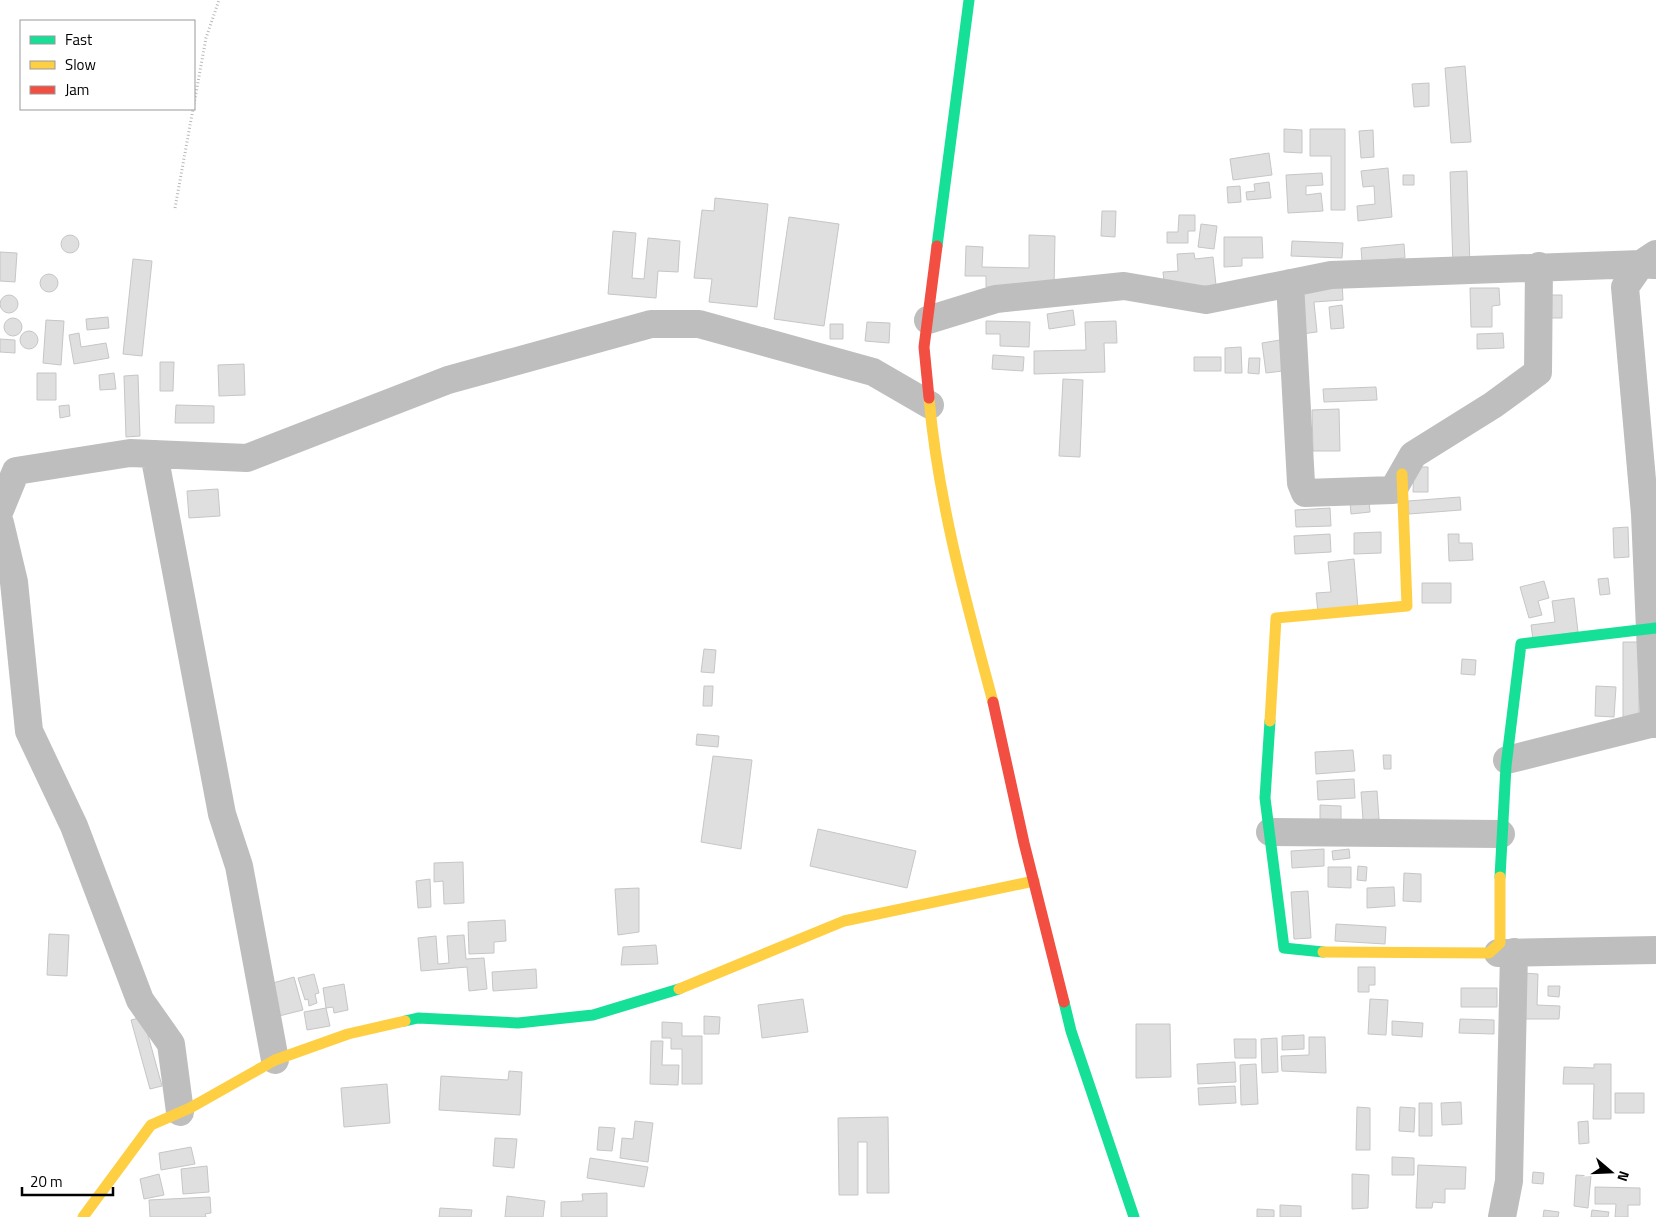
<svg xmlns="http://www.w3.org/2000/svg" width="1656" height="1217" font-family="'Titillium Web',sans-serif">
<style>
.building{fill:#dfdfdf;stroke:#c6c6c6}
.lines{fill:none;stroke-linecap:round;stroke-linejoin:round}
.path{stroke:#b9b9b9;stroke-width:3;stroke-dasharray:1 2.5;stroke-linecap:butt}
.street{stroke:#bebebe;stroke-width:28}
.fast{stroke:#16e098;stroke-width:11}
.slow{stroke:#ffcf43;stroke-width:11}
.jam{stroke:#f24e42;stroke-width:11}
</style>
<rect width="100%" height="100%" fill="#fff"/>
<path class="building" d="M1465,66L1471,142L1451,143L1445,68Z
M1429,83V106L1414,107L1412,84Z
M1284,129L1302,130V153L1284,152Z
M1310,129H1345V210H1331V156H1310Z
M1373,130L1374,157L1361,158L1359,131Z
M1269,153L1272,175L1233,180L1230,159Z
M1388,168L1392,217L1358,221L1357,206L1375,204L1374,186L1363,187L1361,171Z
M1467,171L1470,266L1453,267L1450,172Z
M1322,173L1323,185L1306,186V195L1321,193L1323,211L1288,213L1286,175Z
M1403,175H1414V185H1403Z
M1269,182L1271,198L1247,200L1246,192L1255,191L1254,184Z
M1240,186L1241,202L1228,203L1227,187Z
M715,198L768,204L757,307L709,302L712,279L694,278L702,210L714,211Z
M1102,211H1116L1115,237L1101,236Z
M1179,215H1195V231H1188V243H1167V232H1178Z
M789,217L839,224L824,326L774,319Z
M1201,224L1217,226L1214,249L1198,247Z
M613,231L636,233L632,278L644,279L648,238L680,241L678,272L658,271L656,298L608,294Z
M1029,235L1055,236L1054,289L986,287V276H965L966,246L983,247L982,267L1029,268Z
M61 244a9 9 0 1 1 18 0a9 9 0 1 1-18 0Z
M1224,237H1262L1263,258H1242V266L1224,267Z
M1292,241L1343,243L1342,258L1291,256Z
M1404,244L1405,258L1362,261L1361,248Z
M0,252L17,253L15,282L0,281Z
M1194,253L1195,259L1213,257L1216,285L1165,290L1163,272L1178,271L1177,254Z
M133,259L152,261L142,356L123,354Z
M40 283a9 9 0 1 1 18 0a9 9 0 1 1-18 0Z
M1342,281L1343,300L1314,302L1317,332L1301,334L1297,284Z
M1470,288H1499L1500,305L1492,306V327H1471Z
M1548,295H1562V318H1547Z
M0 304a9 9 0 1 1 18 0a9 9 0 1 1-18 0Z
M1342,305L1344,328L1331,329L1329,307Z
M1073,310L1075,325L1049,329L1047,314Z
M108,317L109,328L87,330L86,319Z
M4 327a9 9 0 1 1 18 0a9 9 0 1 1-18 0Z
M46,320L64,321L61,365L43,363Z
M986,321L1030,322L1029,347L1000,346V334H986Z
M1116,321L1117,343H1104L1105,372L1034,374V351L1086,350L1085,322Z
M867,322L890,323L889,343L865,341Z
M830,324H843V339H830Z
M20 340a9 9 0 1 1 18 0a9 9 0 1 1-18 0Z
M79,333L81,347L106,343L109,358L74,364L69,335Z
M1503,333L1504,348L1477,349V334Z
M0,339L15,340V353L0,352Z
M1280,340L1283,371L1266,373L1262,343Z
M1241,347L1242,373H1225V348Z
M993,355L1024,357L1023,371L992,369Z
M1194,357H1221V371H1194Z
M1249,358H1260L1259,374L1248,373Z
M160,362H174L173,391H160Z
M244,364L245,395L219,396L218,365Z
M37,373H56V400H37Z
M114,373L116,389L100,390L99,375Z
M138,375L140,436L126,437L124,376Z
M1063,379L1083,380L1080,457L1059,456Z
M1376,387L1377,400L1324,402L1323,389Z
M69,405L70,416L60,418L59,406Z
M176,405L214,406V423H175Z
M1339,409L1340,451H1313L1312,410Z
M1414,467H1428V492H1413Z
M218,489L220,516L189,518L187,491Z
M1460,497L1461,510L1409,514L1408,501Z
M1369,500L1370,512L1351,514L1350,501Z
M1330,508L1331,526L1296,527L1295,510Z
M1628,527L1629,557L1614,558L1613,528Z
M1381,532V553L1354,554V533Z
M1330,534L1331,552L1295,554L1294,536Z
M1448,534H1459V543H1472L1473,560L1449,561Z
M1354,559L1358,609L1318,613L1316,593L1331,592L1328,562Z
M1608,578L1610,594L1600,595L1598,579Z
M1544,581L1549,598L1538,601L1542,615L1529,618L1520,587Z
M1422,583H1451V603H1422Z
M1574,598L1578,632L1533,639L1531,625L1555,622L1552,601Z
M1623,642H1639V724H1623Z
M704,649L716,650L714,673L701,672Z
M1462,659L1476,660L1475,675L1461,674Z
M704,686H713L712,706H703Z
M1596,686L1616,687L1614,717L1595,716Z
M697,734L719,736L718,747L696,745Z
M1353,750L1355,771L1316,774L1315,752Z
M1383,755H1391V769H1384Z
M713,756L752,760L741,849L701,842Z
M1354,779L1355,798L1318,800L1317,781Z
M1377,791L1379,819L1363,820L1361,792Z
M1320,805L1341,806V820L1320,819Z
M818,829L916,851L907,888L810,866Z
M1324,849V866L1292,868L1291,851Z
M1349,849L1350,858L1333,860L1332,851Z
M463,862L464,903L444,904L443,881L434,882V863Z
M1358,866L1367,867L1366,881L1357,880Z
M1328,867H1351V888L1328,887Z
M1404,873L1421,874V902L1403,901Z
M430,879L431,907L418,908L416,881Z
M1394,887L1395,906L1367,908V888Z
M639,888V932L618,935L615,889Z
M1308,891L1311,938L1294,939L1291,892Z
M505,920L506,941L494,942V953L469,954L468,922Z
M1336,924L1386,927L1385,944L1335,941Z
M49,934L69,935L67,976L47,975Z
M464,935L466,959L484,958L487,989L469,991L467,967L421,971L418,938L436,936L438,964L449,963L447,936Z
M656,945L658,964L621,965L623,947Z
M1358,967H1375V985H1369V992H1358Z
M536,969L537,988L493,991L492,972Z
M1524,973L1538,974L1537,1005L1560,1006L1559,1019H1522Z
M314,974L319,993L315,994L317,1003L309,1006L308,999L305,1000L298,978Z
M294,977L303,1010L279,1016L266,985Z
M344,984L348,1010L334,1013L333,1007L326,1008L323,988Z
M1548,986H1560L1559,997L1548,996Z
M1461,988H1497V1007H1461Z
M803,999L808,1032L762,1038L758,1005Z
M1370,999L1388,1000L1386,1035L1368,1034Z
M326,1008L330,1026L307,1030L304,1012Z
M704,1016L720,1017L719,1034H704Z
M143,1017L162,1086L150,1089L131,1020Z
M1460,1019L1494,1020V1034L1459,1033Z
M1392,1021L1423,1023L1422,1037L1392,1035Z
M662,1022L682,1023V1036H702V1084H682V1049H671V1038H662Z
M1136,1024H1170L1171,1077L1136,1078Z
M1304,1035V1049L1282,1050V1036Z
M1309,1037H1325L1326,1073L1282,1071L1281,1056L1309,1055Z
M1277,1038L1278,1072L1262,1073L1261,1039Z
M1234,1039H1256V1058H1235Z
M651,1041H663L662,1065H679L678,1085L650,1084Z
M1235,1062L1236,1082L1198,1084L1197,1064Z
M1256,1064L1258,1104L1241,1105L1240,1065Z
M1594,1064H1611V1119H1593L1594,1084H1563L1564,1067L1594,1068Z
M509,1071L522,1072L520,1115L439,1110L441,1076L508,1080Z
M387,1084L390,1123L344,1127L341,1088Z
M1235,1086L1236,1103L1199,1105L1198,1088Z
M1615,1093H1644V1113H1615Z
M1461,1102L1462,1124L1442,1125L1441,1103Z
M1419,1103H1432V1136H1419Z
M1357,1107L1370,1108V1150H1356Z
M1400,1107L1415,1108L1414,1132L1399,1131Z
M888,1117L889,1193H867V1142H858V1195H839L838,1118Z
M635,1121L653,1123L648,1162L620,1158L622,1138L633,1139Z
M1588,1121L1589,1143L1579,1144L1578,1122Z
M599,1127L615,1128L612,1151L597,1150Z
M495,1138L517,1139L514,1168L493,1166Z
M191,1147L195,1164L161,1170L159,1153Z
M1392,1157L1414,1158V1175H1392Z
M590,1158L648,1167L644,1187L587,1178Z
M1418,1165L1466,1167L1465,1189H1445V1203L1433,1202L1432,1208H1416Z
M207,1166L209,1192L183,1194L181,1169Z
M1533,1172L1544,1173L1543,1184L1532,1183Z
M159,1174L164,1195L144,1199L140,1179Z
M1352,1174L1369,1175L1368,1208L1352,1209Z
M1576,1175L1591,1176L1588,1208L1574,1206Z
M1595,1187L1640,1188V1205H1628V1217H1615L1616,1204H1595Z
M607,1193V1217H561V1202L583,1201L582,1194Z
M507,1196L545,1201L543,1217H505Z
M210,1197L211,1213L205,1214L206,1217H150L149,1200Z
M1280,1205L1301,1206V1217H1280Z
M440,1208L472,1210L471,1217H439Z
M1257,1209L1274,1210V1217H1257Z
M1544,1210L1559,1212L1558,1217H1543Z
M1592,1210L1609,1212L1608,1217H1591Z"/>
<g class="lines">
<path class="path" d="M194,104L206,38L219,0
M175,208L193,109"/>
<path class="street" d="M1654,265L1641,264L1625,287L1645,514L1654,723L1656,724
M1290,283L1301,483L1305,493L1393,490L1413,455L1493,405L1538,372L1539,266
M928,320L996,299L1124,286L1206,300L1331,275L1641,264L1656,254
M154,454L222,814L239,866L275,1060
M0,510L16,471L130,453L247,458L448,380L651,324H699L873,372L930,405
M0,523L14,582L29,731L74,826L140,1000L171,1044L180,1112
M1507,760L1654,723
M1270,832L1501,834
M1498,953L1656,950
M1502,1217L1509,1181L1514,952"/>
<path class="fast" d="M937,246L969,0
M1270,721L1265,798L1284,948L1323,952
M1500,877L1506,766L1521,644L1656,628
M1064,1002L1071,1031L1134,1217
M405,1021L418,1018L518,1023L593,1015L679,989"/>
<path class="slow" d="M929,398C938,501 966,602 993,702
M1270,721L1276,618L1407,606L1402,474
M1323,952L1489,953L1500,943V877
M679,989L844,921L1034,881
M83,1217L151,1125L190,1108L275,1060L348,1034L405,1021"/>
<path class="jam" d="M929,398L924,347L937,246
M993,702L1024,843L1064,1002"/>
</g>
<rect x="20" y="20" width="175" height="90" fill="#ffffff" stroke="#999999"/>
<rect x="30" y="36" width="25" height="8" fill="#16e098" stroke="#999999"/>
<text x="65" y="45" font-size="15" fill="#000000">Fast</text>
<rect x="30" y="61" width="25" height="8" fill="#ffcf43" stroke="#999999"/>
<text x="65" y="70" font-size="15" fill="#000000">Slow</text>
<rect x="30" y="86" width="25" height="8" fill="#f24e42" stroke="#999999"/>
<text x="65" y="95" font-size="15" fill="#000000">Jam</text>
<g transform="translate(1611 1172) rotate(109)" stroke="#ffffff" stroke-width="4" paint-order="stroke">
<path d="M0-4L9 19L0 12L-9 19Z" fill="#000000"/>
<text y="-8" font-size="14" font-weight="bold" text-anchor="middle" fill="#000000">N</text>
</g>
<path d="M22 1187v8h91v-8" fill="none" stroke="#000000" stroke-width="2.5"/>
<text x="30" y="1187" font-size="15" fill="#000000" stroke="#ffffff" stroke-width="4" paint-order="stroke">20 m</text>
</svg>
